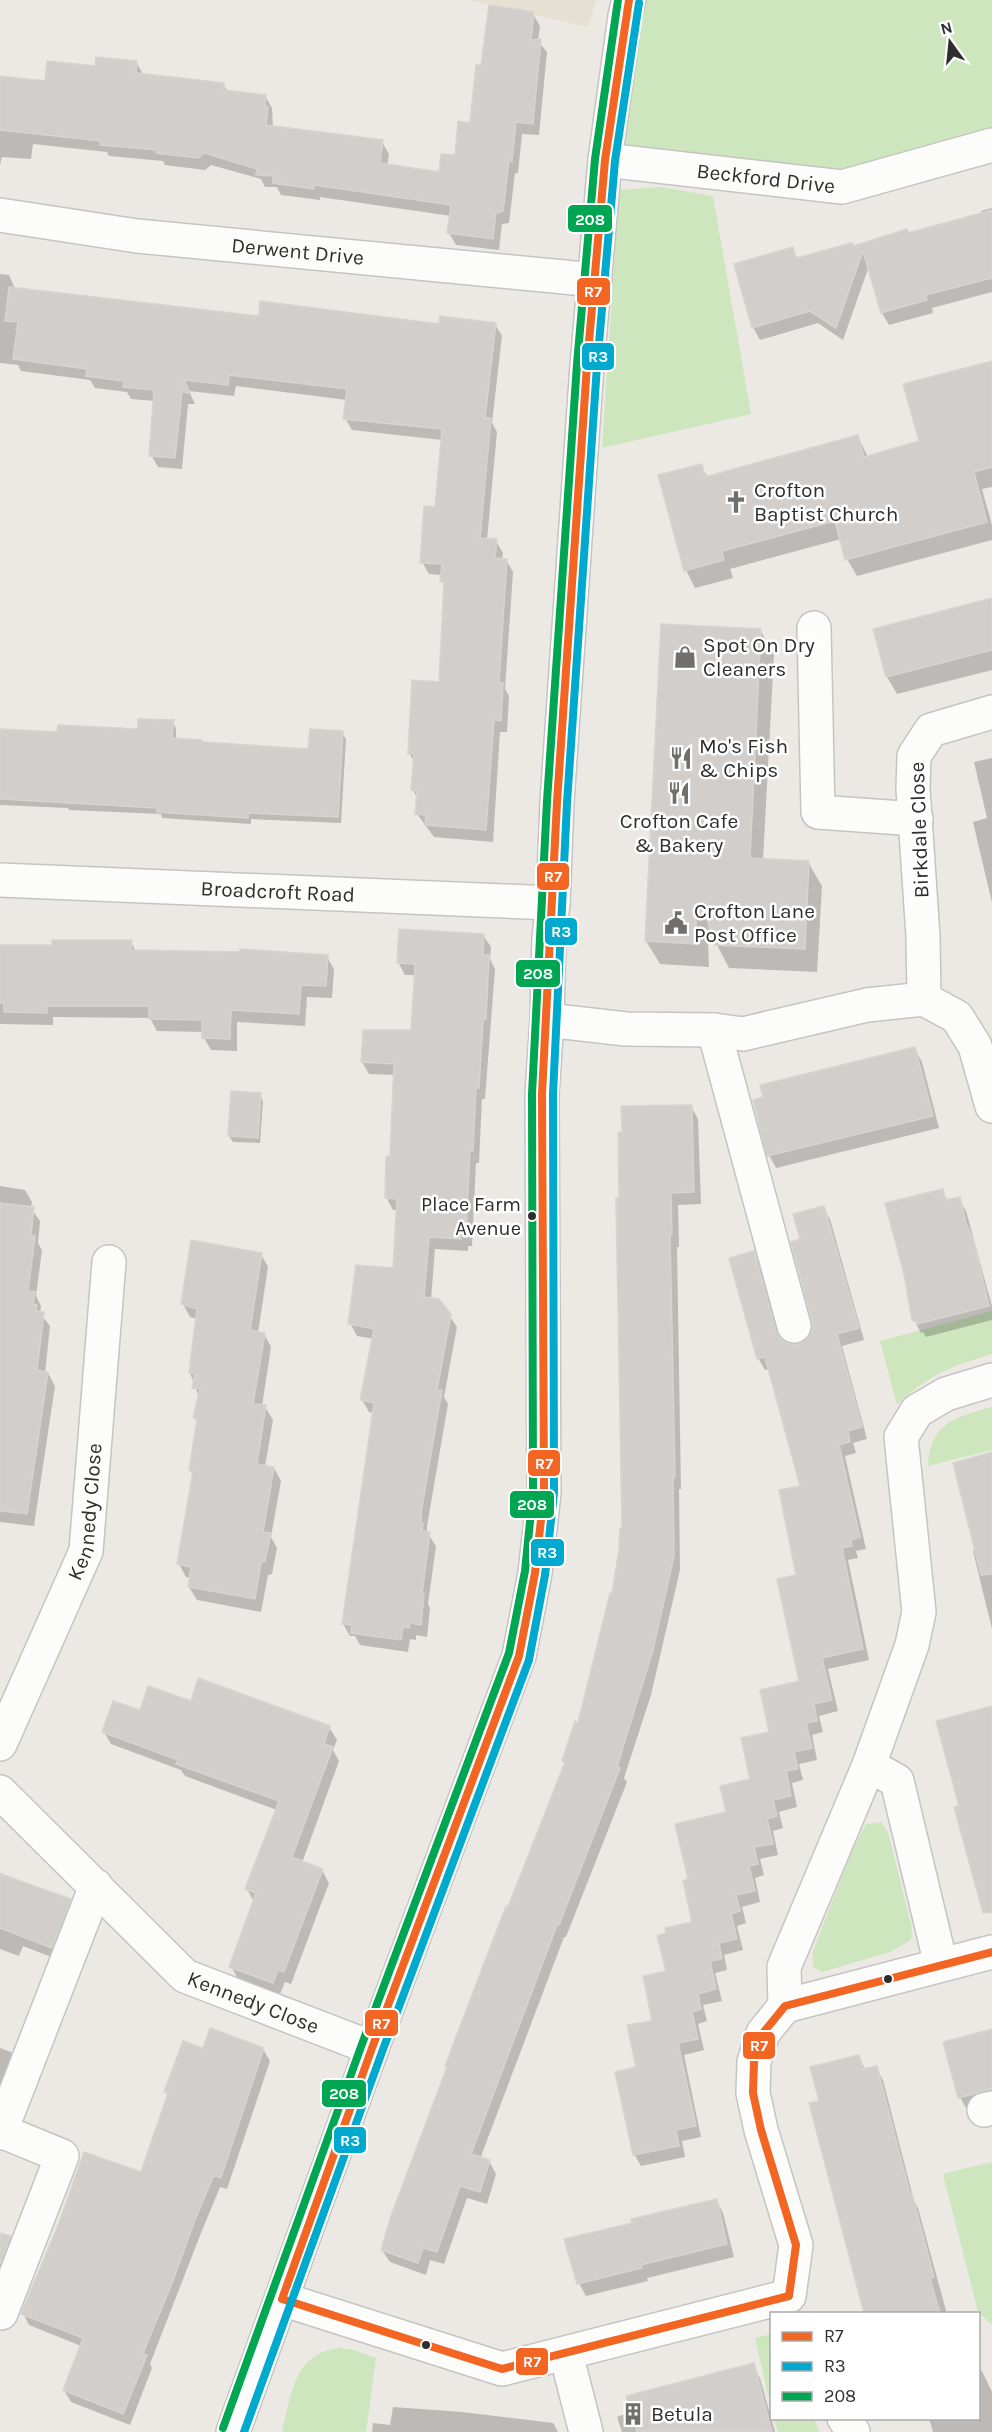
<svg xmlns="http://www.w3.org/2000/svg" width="992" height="2432" font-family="Karla,sans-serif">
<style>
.education{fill:#e6e0d3}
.green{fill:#cee6be}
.shadow{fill:#0003}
.building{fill:#d1cecb;stroke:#d7d4d0;stroke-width:1.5}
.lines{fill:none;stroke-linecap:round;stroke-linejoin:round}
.minor-casing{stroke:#c5c4c5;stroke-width:36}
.minor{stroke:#fcfcfb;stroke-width:33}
.bus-1-casing{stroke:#fff;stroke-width:12}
.bus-2-casing{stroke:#fff;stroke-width:12}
.bus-3-casing{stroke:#fff;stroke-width:12}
.bus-1{stroke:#f26522;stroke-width:8}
.bus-2{stroke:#00a9ce;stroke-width:8}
.bus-3{stroke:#00a651;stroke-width:8}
.bus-dot{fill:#2e2e2e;stroke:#fff;stroke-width:2}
.labels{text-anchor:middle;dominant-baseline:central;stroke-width:5;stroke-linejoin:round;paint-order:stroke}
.bus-label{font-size:20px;fill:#2e2e2e;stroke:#fff;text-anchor:end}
.street-label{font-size:21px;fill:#2e2e2e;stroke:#fff}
.poi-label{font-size:21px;fill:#2e2e2e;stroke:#fff;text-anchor:start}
.line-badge{stroke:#fff;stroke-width:2}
.badge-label{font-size:16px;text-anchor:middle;font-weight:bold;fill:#fff}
</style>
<rect width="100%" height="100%" fill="#ece8e4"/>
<path class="education" d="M469,0H596L588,27Z"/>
<path class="green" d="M633,0H992V127L842,170L620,148Z
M661,187L713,196L751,414L602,448L619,190Z
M992,1311V1354C949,1367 930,1374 897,1405L880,1341Z
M992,1407V1450L928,1466C930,1423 955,1417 992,1407Z
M881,1822L888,1832L912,1928L911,1940L890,1952L822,1972L813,1967V1951L854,1846L866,1824Z
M992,2162V2325L978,2312L943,2174Z
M771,2334H772L771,2407L755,2338Z
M340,2348L354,2350L376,2358L366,2432H282C292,2394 293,2353 340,2348Z
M774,2419H814L819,2432H778Z"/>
<path class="shadow" d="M533,14L540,26L538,41L547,52L539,135L522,134L518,173H515L509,223L502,224L499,250L456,245L449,233L451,216L320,197V200L281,195L277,187H265L261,179L211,165L205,170L165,165L163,161L109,156L107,152L33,144L31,159L2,157L0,165V78L46,83L96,68L136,62L143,74L224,85L228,92L265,96L272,108L273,128L382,142L389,154L387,166L441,173L456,157L471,124L482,67Z
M992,208V292L932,308L933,313L889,325L882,313L869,266L843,340L818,323L760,340L753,327L792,249L798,259L908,234L982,214L981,211Z
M0,274L9,275L15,289L260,318L440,325L495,324L502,336L492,423L497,432L487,540L496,541L503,553L502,560H506L513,572L505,689L509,696L507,732H500L493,842L434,837L417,814L418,799L413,790L415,763L409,753L441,684L445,587L442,581V575L429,574L422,562L436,509L442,440L352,430L345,418L347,400L236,386L234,396L189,391L195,404H188L182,469L158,467L151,455L155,401L131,399L127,392L95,388L90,380L21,371L18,365L0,363Z
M992,362V487L982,489L992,525V540L857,576L847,559L841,539L730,569L733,578L695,588L686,570L701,465L708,478L858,437L868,457L921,442Z
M992,600V670L897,694L887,677L875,630Z
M760,630L774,654L763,860L808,862L822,886L817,972L729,968L714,939L708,940L709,967L660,964L646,941Z
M173,722L176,728V739L202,743L310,750L342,733L346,739L341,823L251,819V824L162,818L161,814L69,810L68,808L0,805V732L59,734L139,731Z
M992,758V903L973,822L987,818L974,762Z
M483,935L491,947L490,959L495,969L485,1099H482L479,1163H476L472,1246H468V1251L435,1249L431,1300L449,1315L457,1327L444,1397L448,1404L427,1526V1532L436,1546L428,1604L430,1608L427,1637L416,1635V1640L410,1639L408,1652L360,1645L355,1636H350L343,1624L374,1413L369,1412L362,1400L374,1339L357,1336L350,1323L394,1270L398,1210H393L386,1197L391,1158L395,1075L369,1074L362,1062L413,1032L416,975H405L398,962Z
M131,942L136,952L327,957L334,969L332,998L307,997L305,1026L237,1022V1051L211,1050L204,1038V1032L157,1031L150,1018L53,1017V1025L0,1024V946L54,947Z
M915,1049L922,1062L939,1128L776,1168L769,1155Z
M260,1095L263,1101L260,1143L233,1142L229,1136Z
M691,1106L698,1119L701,1204L678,1205L679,1247H677L681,1489H679L680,1570L651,1695L624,1778L627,1782L566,1937H564L480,2159L489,2161L496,2174L487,2204L467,2198L444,2264L430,2260L426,2275L390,2262L382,2250L509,1909L566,1765L564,1761L579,1725L613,1596L624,1530L620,1200Z
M0,1186L25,1190L32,1202L31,1208L40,1221L38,1243L42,1250L36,1296L41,1306L40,1313L50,1326L45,1373H48L55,1386L34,1526L0,1522Z
M942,1191L948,1201L959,1199L966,1211L992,1306V1320L926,1337L923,1332L921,1333L914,1320Z
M823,1208L830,1219L864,1340L842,1346L867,1439L853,1443L856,1453L845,1456L866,1549L856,1551L858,1558L848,1560L869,1660L828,1669L838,1711L819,1716L823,1732L812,1735L817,1760L799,1764L803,1780L792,1783L797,1807L779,1812L783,1828L773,1831L778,1855L760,1859L764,1875L755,1878L760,1902L742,1907L746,1923L737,1926L743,1950L724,1955L727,1970L715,1973L722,2001L703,2005L707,2021L698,2024L704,2050L684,2055L701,2137L682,2141L685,2157L641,2166L634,2154L638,2068L654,2022L667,1972L694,1923L690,1881L728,1813L752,1781L771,1733L801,1682L798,1576L802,1487L770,1369L765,1370L758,1358L754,1253L760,1265L781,1341L788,1345H800L809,1340L813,1332L801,1240Z
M261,1254L268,1267L258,1333L264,1334L271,1347L262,1406L265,1407L273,1420L265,1467L274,1468L281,1481L271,1537L277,1548L272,1574L268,1575L261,1612L197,1600L189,1587L191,1578L186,1577L179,1564L194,1476L190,1470L198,1423L194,1417L199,1397L190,1373L197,1319L190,1317L183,1304Z
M992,1454V1629L973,1551L976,1550Z
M192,1703L329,1727L337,1740L333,1750L339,1761L302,1863L322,1870L329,1883L291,1984L285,1982L280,1994L238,1979L231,1966L254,1902L247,1889L277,1810L185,1776L181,1770L111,1744L104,1732L140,1712Z
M0,1873L70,1900L77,1912L59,1960L23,1946L19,1956L0,1949Z
M992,2031V2103L967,2110L960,2097Z
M0,2048L11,2052L18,2065L0,2111Z
M263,2049L270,2061L227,2189L220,2187L201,2233L150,2364L152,2368L130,2425L71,2402L64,2390L81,2346L29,2325L23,2313L142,2174L168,2096L166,2092L203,2050Z
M858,2057L866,2070L876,2067L883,2080L914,2201L918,2208L947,2314H865L811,2104L821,2102Z
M716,2200L723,2213L734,2257L647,2278L648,2281L586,2296L579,2283L633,2224Z
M0,2234L10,2237L17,2250L0,2294Z
M753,2365L760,2378L775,2432H622L617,2417Z
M978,2371H982L992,2392V2432H933L929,2418H978Z
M393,2407L462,2412L553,2423L558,2432H372L373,2423L390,2425Z"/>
<path class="building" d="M489,5L534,12L531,40L541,39L533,124L516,122L512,161H509L503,211L496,213L493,239L447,233L451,205L314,185V189L273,183V176L256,175L257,169L204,153L198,158L156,153L157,150L100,145L101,141L0,130V76L45,81L47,61L95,66L96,57L137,61L136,73L224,83V90L266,95L265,106L268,107L266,125L383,140L380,163L439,172L441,154L455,155L458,121L470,123L476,65H481Z
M992,210V278L926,295L927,300L881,313L863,251L836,328L810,311L752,328L734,264L793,247L796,258L852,243L853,246L907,229L908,233Z
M9,287L259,316L260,301L439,324L440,316L496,323L485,418H491L480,538L497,539L495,558L507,559L499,682L503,683L501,721L494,720L486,830L425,825L426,815L415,814L417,791L411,790L414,754H408L412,680L439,682L444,582H440L442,564L420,563L424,506L435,507L442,429L343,419L347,389L229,375L228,385L184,380L190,393L182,392L175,458L149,456L154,390L123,387L124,381L86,376L87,369L13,359L18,322L5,321Z
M992,361V467L974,472L987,522L845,560L835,521L722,551L724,560L684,571L658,475L702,464L705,477L858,435L864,457L919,441L903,384Z
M992,598V650L886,677L873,629Z
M661,624L761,629L750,858L809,861L805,949L714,945L706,915L696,917V944L645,941Z
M138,719L174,720L172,738L202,740V742L308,749L310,729L343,731L338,817L248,813V818L157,812V808L0,799V729L57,732L58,725L138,729Z
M399,929L484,934L483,955H489L486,1019L483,1020L479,1088L476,1087L473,1151H470L466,1234H461V1239L429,1237L424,1297L439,1299L451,1314L437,1390H442L421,1513V1523H423L422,1531L430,1532L422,1594H424L421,1625L410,1623L409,1628L403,1627L401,1640L351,1633L352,1625L342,1624L374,1403L360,1400L374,1329L348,1324L356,1265L393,1268L397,1199L385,1198L386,1156H390L394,1064L361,1062L363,1030H411L415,964L397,963Z
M52,940H132L131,950L240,952V949L328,955L326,986L301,985L299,1014L231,1010L230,1039L202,1038V1020L149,1019V1006H47V1013L4,1012V1003H0V945H52Z
M915,1047L933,1116L767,1156L753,1100L763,1097L760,1085Z
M231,1091L261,1093L258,1138L228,1136Z
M692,1105L694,1192L671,1193L672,1234H670L675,1477H673L674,1556L653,1650L617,1767L620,1768L559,1925H557L471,2154L490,2160L480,2192L460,2186L437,2252L423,2248L418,2263L381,2250L391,2216L447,2067L445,2066L459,2029L506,1906L508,1907L565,1762L562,1761L575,1721L578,1723L610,1593L612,1594L619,1549L620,1528H622L616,1198H619L618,1132H622L621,1106Z
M943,1189L945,1200L960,1197L966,1223L975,1245L989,1306L917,1324L916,1320L912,1321L904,1274L885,1203Z
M0,1203L34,1207L31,1235L35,1236L28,1291L35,1292L33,1304L37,1305L36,1311L44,1312L37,1370L48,1372L27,1514L0,1511Z
M824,1206L859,1328L837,1334L862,1427L848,1431L850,1442L839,1445L860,1537L851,1540L852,1546L842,1548L863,1649L822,1658L832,1700L814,1704L817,1721L806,1723L812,1748L794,1752L798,1769L786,1771L791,1796L773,1800L777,1816L767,1819L773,1844L754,1847L758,1864L749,1866L755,1891L736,1895L740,1911L731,1914L737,1939L719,1943L722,1959L710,1961L716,1989L698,1994L701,2009L692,2012L698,2039L678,2043L696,2126L676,2130L679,2146L633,2155L615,2072L636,2067L627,2025L652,2021L643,1976L666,1971L657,1936L666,1933L665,1928L692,1922L683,1881L688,1879L675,1824L726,1812L720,1786L750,1779L741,1738L769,1732L760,1690L799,1681L777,1579L796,1575L779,1490L800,1486L765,1357L757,1359L729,1258L754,1251L776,1331L781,1340L789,1344H799L808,1339L812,1331V1322L791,1242L800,1239L793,1214Z
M191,1240L262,1253L250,1330L265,1333L253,1404L266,1405L257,1464L274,1467L263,1532L271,1533L265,1561L261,1563L255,1599L188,1587L191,1567L177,1564L193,1471L189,1470L197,1420L193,1417L200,1389L192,1388L195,1374L189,1373L197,1309L181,1304Z
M992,1452V1574L981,1575L953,1463Z
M198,1678L330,1726L324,1744L333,1747L292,1857L323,1869L284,1972L278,1970L273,1983L229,1967L256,1893L245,1889L279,1801L176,1764L178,1760L102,1732L113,1701L140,1710L148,1686L191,1701Z
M992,1706V1912L983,1913L954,1807L959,1806L936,1721Z
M0,1874L71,1899L52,1948L0,1928Z
M210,2028L264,2048L221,2178L214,2175L195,2220L171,2286L143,2353L147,2355L123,2414L63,2390L83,2338L21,2314L59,2223L84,2152L141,2172L168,2093L164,2092L183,2041L203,2048Z
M992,2029V2089L958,2098L943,2042Z
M859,2055L863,2069L877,2066L910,2194H912L934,2277L930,2278L940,2313H864L809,2103L819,2101L810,2067Z
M717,2199L727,2244L641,2265L642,2268L577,2284L564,2239L632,2223L631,2219Z
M0,2233L11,2236L0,2264Z
M754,2363L772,2432H637L626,2396Z"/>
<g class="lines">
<g class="minor-casing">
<g id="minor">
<path id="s1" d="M605,160L842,187L992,145"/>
<path id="s2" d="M0,215L137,236L595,280"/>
<path d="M814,628L818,812L916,819"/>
<path id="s3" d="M0,880L553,903"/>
<path d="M924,999L923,936L913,789L914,756L931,730L992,712"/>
<path d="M547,1020L626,1029L714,1030L743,1034L867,1005L924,999L957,1017L975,1046L992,1106"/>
<path d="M714,1030L794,1326"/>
<path id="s4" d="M0,1744L86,1551L109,1262"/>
<path id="s5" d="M0,1792L185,1976L372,2048"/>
<path d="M941,1965L897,1781L869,1765L912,1645L919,1612L901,1437L917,1411L946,1394L992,1380"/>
<path d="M785,2006L784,1967L869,1765"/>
<path d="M984,2110L992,2108"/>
<path d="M0,2133L96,1886"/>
<path d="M282,2299L502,2369L789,2296L796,2245L761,2130L753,2093L754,2062L763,2033L785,2006L992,1952"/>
<path d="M1,2313L62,2156L1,2131"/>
<path d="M566,2354L586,2432"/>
<path d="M844,2418L853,2432"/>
<path d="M233,2432L372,2048L519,1656L535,1573L544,1493L542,1094L547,1020L549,937L553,903L557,802L587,365L605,160L625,16L629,0"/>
</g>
</g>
<use href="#minor" class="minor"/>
<g class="bus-1-casing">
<path id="bus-1" d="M282,2299L372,2048L519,1656L535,1573L544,1493L542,1094L557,802L587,365L605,160L629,0
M282,2299L502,2369L789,2296L796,2245L761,2130L753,2093L754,2062L763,2033L785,2006L992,1952"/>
</g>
<g class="bus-2-casing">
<path id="bus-2" d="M244,2432L382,2052L529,1660L545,1575L554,1493L553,1094L567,803L597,366L615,161L639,3"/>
</g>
<g class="bus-3-casing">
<path id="bus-3" d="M223,2428L362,2044L509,1653L525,1571L533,1492L532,1094L547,801L577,364L595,159L618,0"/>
</g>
<use href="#bus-1" class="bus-1"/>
<use href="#bus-2" class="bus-2"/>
<use href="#bus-3" class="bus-3"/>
</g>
<defs>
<g id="church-bare" transform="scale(1.8)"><path d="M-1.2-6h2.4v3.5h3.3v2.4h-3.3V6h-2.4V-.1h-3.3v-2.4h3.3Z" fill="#706f6e" stroke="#fff" stroke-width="2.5" paint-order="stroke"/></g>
<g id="shop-bare" transform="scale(1.8)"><path d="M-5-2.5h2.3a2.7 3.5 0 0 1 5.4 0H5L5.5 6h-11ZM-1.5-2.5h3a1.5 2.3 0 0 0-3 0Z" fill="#706f6e" stroke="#fff" stroke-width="2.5" paint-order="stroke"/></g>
<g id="restaurant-bare" transform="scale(1.8)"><path d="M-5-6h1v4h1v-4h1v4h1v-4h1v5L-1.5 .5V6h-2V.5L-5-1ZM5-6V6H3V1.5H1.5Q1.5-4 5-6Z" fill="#706f6e" stroke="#fff" stroke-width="2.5" paint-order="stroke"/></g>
<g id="civic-bare" transform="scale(1.8)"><path d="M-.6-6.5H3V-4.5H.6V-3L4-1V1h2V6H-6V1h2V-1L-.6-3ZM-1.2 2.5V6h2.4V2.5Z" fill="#706f6e" stroke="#fff" stroke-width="2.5" paint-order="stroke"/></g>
<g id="building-bare" transform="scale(1.8)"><path d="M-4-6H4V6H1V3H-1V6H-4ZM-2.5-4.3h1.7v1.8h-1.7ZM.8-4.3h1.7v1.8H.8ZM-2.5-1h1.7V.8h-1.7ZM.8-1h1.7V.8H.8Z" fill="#706f6e" stroke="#fff" stroke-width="2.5" paint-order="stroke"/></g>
</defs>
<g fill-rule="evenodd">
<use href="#church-bare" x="736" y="502"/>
<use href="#shop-bare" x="685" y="657"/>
<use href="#restaurant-bare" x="681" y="758"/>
<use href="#restaurant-bare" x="679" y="793"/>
<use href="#civic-bare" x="676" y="923"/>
<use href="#building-bare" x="633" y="2414"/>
</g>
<g class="bus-dot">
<circle cx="532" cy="1216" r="5"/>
<circle cx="888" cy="1979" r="5"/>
<circle cx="426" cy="2345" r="5"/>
</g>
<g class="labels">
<g class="bus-label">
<text x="521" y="1204">Place Farm<tspan x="521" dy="24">Avenue</tspan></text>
</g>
<g class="street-label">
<text stroke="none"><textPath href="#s1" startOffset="162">Beckford Drive</textPath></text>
<text stroke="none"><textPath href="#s2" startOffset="300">Derwent Drive</textPath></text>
<text transform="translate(919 830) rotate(-92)">Birkdale Close</text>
<text stroke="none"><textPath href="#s3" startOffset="278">Broadcroft Road</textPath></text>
<text stroke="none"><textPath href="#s4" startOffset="250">Kennedy Close</textPath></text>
<text stroke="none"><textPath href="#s5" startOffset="334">Kennedy Close</textPath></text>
</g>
<g class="poi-label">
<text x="754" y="490">Crofton<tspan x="754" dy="24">Baptist Church</tspan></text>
<text x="703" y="645">Spot On Dry<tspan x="703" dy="24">Cleaners</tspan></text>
<text x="699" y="746">Mo's Fish<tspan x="699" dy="24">&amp; Chips</tspan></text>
<text x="679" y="821" text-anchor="middle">Crofton Cafe<tspan x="679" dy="24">&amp; Bakery</tspan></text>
<text x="694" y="911">Crofton Lane<tspan x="694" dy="24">Post Office</tspan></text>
<text x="651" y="2414">Betula</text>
</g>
</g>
<g class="line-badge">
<rect x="567" y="204" width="46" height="29" rx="6" fill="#00a651"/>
<rect x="576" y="277" width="35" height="29" rx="6" fill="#f26522"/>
<rect x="581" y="342" width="34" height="29" rx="6" fill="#00a9ce"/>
<rect x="536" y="862" width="34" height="29" rx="6" fill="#f26522"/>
<rect x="544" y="917" width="34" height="29" rx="6" fill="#00a9ce"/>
<rect x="515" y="959" width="46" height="29" rx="6" fill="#00a651"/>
<rect x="527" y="1449" width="34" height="28" rx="6" fill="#f26522"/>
<rect x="509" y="1490" width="46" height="29" rx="6" fill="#00a651"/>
<rect x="530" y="1538" width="35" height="29" rx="6" fill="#00a9ce"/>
<rect x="364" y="2009" width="35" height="28" rx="6" fill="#f26522"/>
<rect x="742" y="2031" width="34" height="29" rx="6" fill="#f26522"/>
<rect x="321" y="2079" width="46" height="29" rx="6" fill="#00a651"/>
<rect x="333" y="2126" width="34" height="28" rx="6" fill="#00a9ce"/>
<rect x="515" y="2347" width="34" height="29" rx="6" fill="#f26522"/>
</g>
<g class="badge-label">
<text x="590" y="225">208</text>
<text x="593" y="297">R7</text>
<text x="598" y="362">R3</text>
<text x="553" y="882">R7</text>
<text x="561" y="937">R3</text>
<text x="538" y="979">208</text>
<text x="544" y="1469">R7</text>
<text x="532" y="1510">208</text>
<text x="547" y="1558">R3</text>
<text x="381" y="2029">R7</text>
<text x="759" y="2051">R7</text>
<text x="344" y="2099">208</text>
<text x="350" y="2146">R3</text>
<text x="532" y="2367">R7</text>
</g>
<rect x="770" y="2312" width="210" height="108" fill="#ffffff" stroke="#ababab" stroke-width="1.5"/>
<rect x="782" y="2332" width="30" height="9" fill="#f26522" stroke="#ababab" stroke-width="1.5"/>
<text x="824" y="2342" font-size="18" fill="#2e2e2e">R7</text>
<rect x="782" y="2362" width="30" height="9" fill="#00a9ce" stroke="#ababab" stroke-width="1.5"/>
<text x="824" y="2372" font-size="18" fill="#2e2e2e">R3</text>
<rect x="782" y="2392" width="30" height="9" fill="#00a651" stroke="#ababab" stroke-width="1.5"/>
<text x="824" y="2402" font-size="18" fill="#2e2e2e">208</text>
<g transform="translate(950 42) rotate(345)" stroke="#ffffff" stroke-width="4.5" paint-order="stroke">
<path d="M0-4.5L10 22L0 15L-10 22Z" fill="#2e2e2e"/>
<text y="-9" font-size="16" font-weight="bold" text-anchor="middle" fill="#2e2e2e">N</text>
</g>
</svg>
